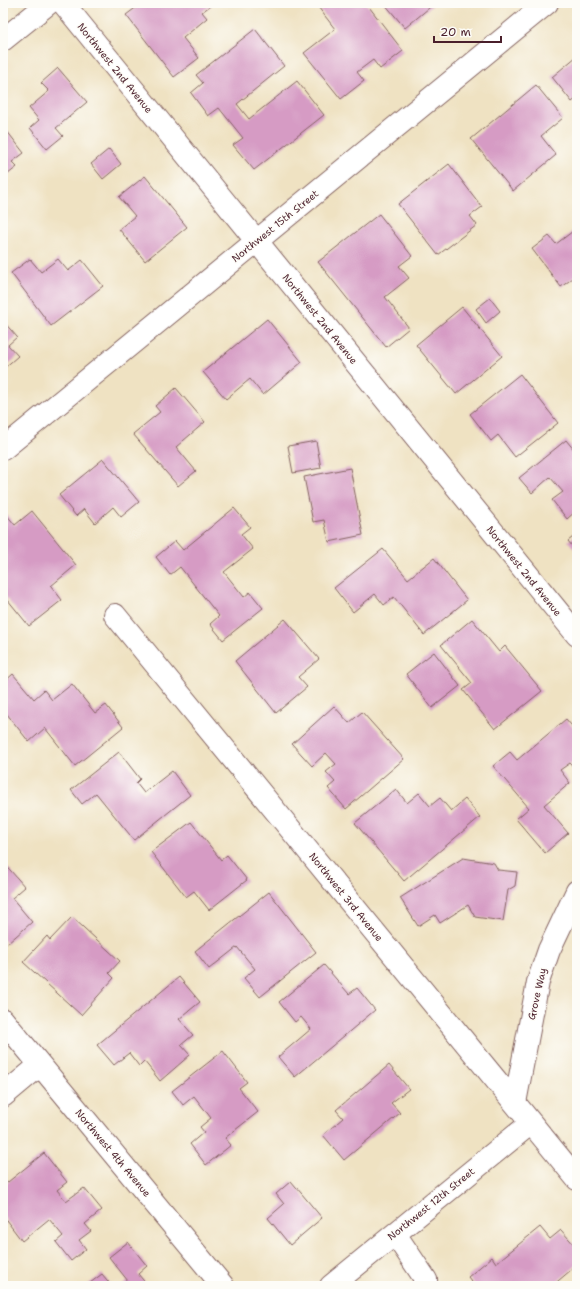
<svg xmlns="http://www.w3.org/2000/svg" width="580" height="1289" font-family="'Shantell Sans',sans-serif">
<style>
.building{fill:#d69bc4}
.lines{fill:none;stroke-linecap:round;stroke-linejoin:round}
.minor-casing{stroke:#846360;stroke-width:24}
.minor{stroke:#fff;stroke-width:22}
.labels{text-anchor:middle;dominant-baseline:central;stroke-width:3;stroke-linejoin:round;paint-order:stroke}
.street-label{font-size:10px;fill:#4a1f2b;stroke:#fdfcf7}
</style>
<rect width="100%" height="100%" fill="#fdfcf7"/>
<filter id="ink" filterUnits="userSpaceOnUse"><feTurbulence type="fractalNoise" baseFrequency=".025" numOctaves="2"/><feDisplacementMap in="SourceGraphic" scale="8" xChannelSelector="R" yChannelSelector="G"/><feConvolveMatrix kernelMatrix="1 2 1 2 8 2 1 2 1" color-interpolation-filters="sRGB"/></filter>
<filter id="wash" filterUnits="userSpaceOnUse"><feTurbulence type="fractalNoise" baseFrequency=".012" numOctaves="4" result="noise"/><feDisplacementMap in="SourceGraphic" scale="16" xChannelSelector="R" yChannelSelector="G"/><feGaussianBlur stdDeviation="0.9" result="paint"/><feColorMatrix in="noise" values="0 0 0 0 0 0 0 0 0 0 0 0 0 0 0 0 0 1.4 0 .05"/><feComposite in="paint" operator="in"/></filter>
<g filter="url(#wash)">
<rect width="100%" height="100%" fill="#efe2c2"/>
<g id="blocks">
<path class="building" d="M142,3H214L202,12L207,18L183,38L199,58L174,77L126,15Z
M315,3H366L403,51L380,69L373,60L357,72L364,81L341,99L304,53L335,29Z
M384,3H435L405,28Z
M255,29L284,66L237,104L249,119L297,81L324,115L254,170L233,145L243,138L219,108L208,116L191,93L203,83L196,75Z
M577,56V98L572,102L552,77Z
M58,68L87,102L56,128L63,136L47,149L30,128L39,120L29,108L49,91L41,83Z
M536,85L563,118L541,136L556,155L513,191L471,139Z
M3,126L24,153L12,162L17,167L3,178Z
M109,149L121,164L103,179L91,164Z
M449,164L482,207L470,216L477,225L438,255L398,204Z
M145,176L187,227L145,261L119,229L135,216L119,197Z
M379,214L412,256L399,266L409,278L385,297L409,328L386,347L318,262Z
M577,228V275L561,287L532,249L549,236L556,244Z
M30,259L41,272L58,259L68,271L82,260L103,286L51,326L11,273Z
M490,298L500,311L486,323L476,309Z
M462,307L502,356L456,394L416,345Z
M267,319L302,362L263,395L250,379L226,399L203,372Z
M3,321L17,337L8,345L18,356L3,369Z
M520,374L558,423L515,457L498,435L491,441L470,414Z
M176,388L205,422L176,447L196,471L178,486L133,434L160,412L155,406Z
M566,440L575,451L577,449V510L567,519L552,500L563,492L550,477L532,493L519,478Z
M316,441L321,468L293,473L288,446Z
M103,459L139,502L121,517L113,507L95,523L84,509L76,516L59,495Z
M350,468L363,535L329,542L324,520L313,522L304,477Z
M234,508L250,527L241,534L253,549L224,572L244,597L250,592L263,608L223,640L210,624L219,616L180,567L170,575L156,557L175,541L183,550Z
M32,511L76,565L51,586L62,600L29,626L3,594V517L6,514L15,525Z
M577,534V552L568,541Z
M383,549L408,579L434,558L467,600L424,635L394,597L384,605L375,594L353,612L334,588Z
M285,619L319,659L298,677L307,687L276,713L235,661Z
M472,619L499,652L505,646L542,691L495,729L463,690L472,683L441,645Z
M434,652L460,686L432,708L406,674Z
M13,674L34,699L44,690L52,700L72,684L95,713L106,705L123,727L75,766L45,728L29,742L3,709V683Z
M334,706L349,723L362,712L404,759L346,809L328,788L335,782L326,772L336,764L326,753L312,766L292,744Z
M566,719L577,732V771L570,763L560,770L570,783L544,805L568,833L545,853L516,819L529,808L493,766L510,752L517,760Z
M119,752L140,779L136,783L144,793L172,771L190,795L134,840L96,793L82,804L71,790Z
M396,789L407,803L419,793L430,806L440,798L451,811L465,799L480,817L404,881L355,823Z
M191,822L221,860L227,855L247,880L209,910L194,891L186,897L151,852Z
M463,858L494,863L498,870L517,872L515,886L508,890L503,921L475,917L468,905L440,923L435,915L418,926L400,898Z
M3,862L25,887L12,898L32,922L7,944L3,939Z
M269,892L316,952L260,997L244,978L255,969L237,947L209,969L195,951Z
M72,917L120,961L109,973L114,978L81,1015L23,962L47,936L50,940Z
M324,965L349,994L357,988L375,1010L295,1077L278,1057L311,1029L301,1017L295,1022L279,1002Z
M179,977L200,1002L179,1019L193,1035L181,1045L190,1055L160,1081L144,1061L139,1066L129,1053L114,1065L97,1045Z
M223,1051L247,1082L239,1088L258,1112L225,1138L231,1145L206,1165L190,1144L204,1132L200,1127L211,1118L194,1096L183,1105L172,1091Z
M389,1065L409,1089L391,1103L400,1113L344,1160L323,1135L343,1118L336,1110Z
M44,1153L67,1182L57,1190L66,1201L84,1188L102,1210L85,1224L91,1231L79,1240L86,1249L71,1261L56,1242L63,1236L49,1219L22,1241L3,1216V1186Z
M291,1181L322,1218L290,1245L268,1218L284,1204L276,1194Z
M540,1227L550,1239L561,1230L577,1248V1265L552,1286H475L468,1277L492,1257L496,1263Z
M128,1242L147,1266L138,1274L148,1286H122L128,1281L109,1257Z
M102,1274L112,1286H86Z"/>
</g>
</g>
<g filter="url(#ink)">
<use href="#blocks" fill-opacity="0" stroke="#846360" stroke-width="1"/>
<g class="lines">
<g class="minor-casing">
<path id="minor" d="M63,3L577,635
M3,40L49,3
M3,449L547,3
M115,615L577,1179
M3,1020L223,1286
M3,1096L40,1065
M515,1103L538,982L549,950L577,891
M395,1234L426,1280L423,1286
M331,1286L531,1123"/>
</g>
<use href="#minor" class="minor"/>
</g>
</g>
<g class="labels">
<g class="street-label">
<text transform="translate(115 68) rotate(51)">Northwest 2nd Avenue</text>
<text transform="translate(275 226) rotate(-39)">Northwest 15th Street</text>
<text transform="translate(320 319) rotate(51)">Northwest 2nd Avenue</text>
<text transform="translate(524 571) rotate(51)">Northwest 2nd Avenue</text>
<text transform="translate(346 897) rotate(51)">Northwest 3rd Avenue</text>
<text transform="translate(537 994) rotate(-77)">Grove Way</text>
<text transform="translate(113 1153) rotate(50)">Northwest 4th Avenue</text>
<text transform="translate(431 1204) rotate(-39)">Northwest 12th Street</text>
</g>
</g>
<rect width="580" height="1289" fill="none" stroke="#fdfcf7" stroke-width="16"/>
<path d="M434 36v6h67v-6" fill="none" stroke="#4a1f2b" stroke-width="2"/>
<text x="440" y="36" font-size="12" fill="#4a1f2b" stroke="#fdfcf7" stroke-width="3" paint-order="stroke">20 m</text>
</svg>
